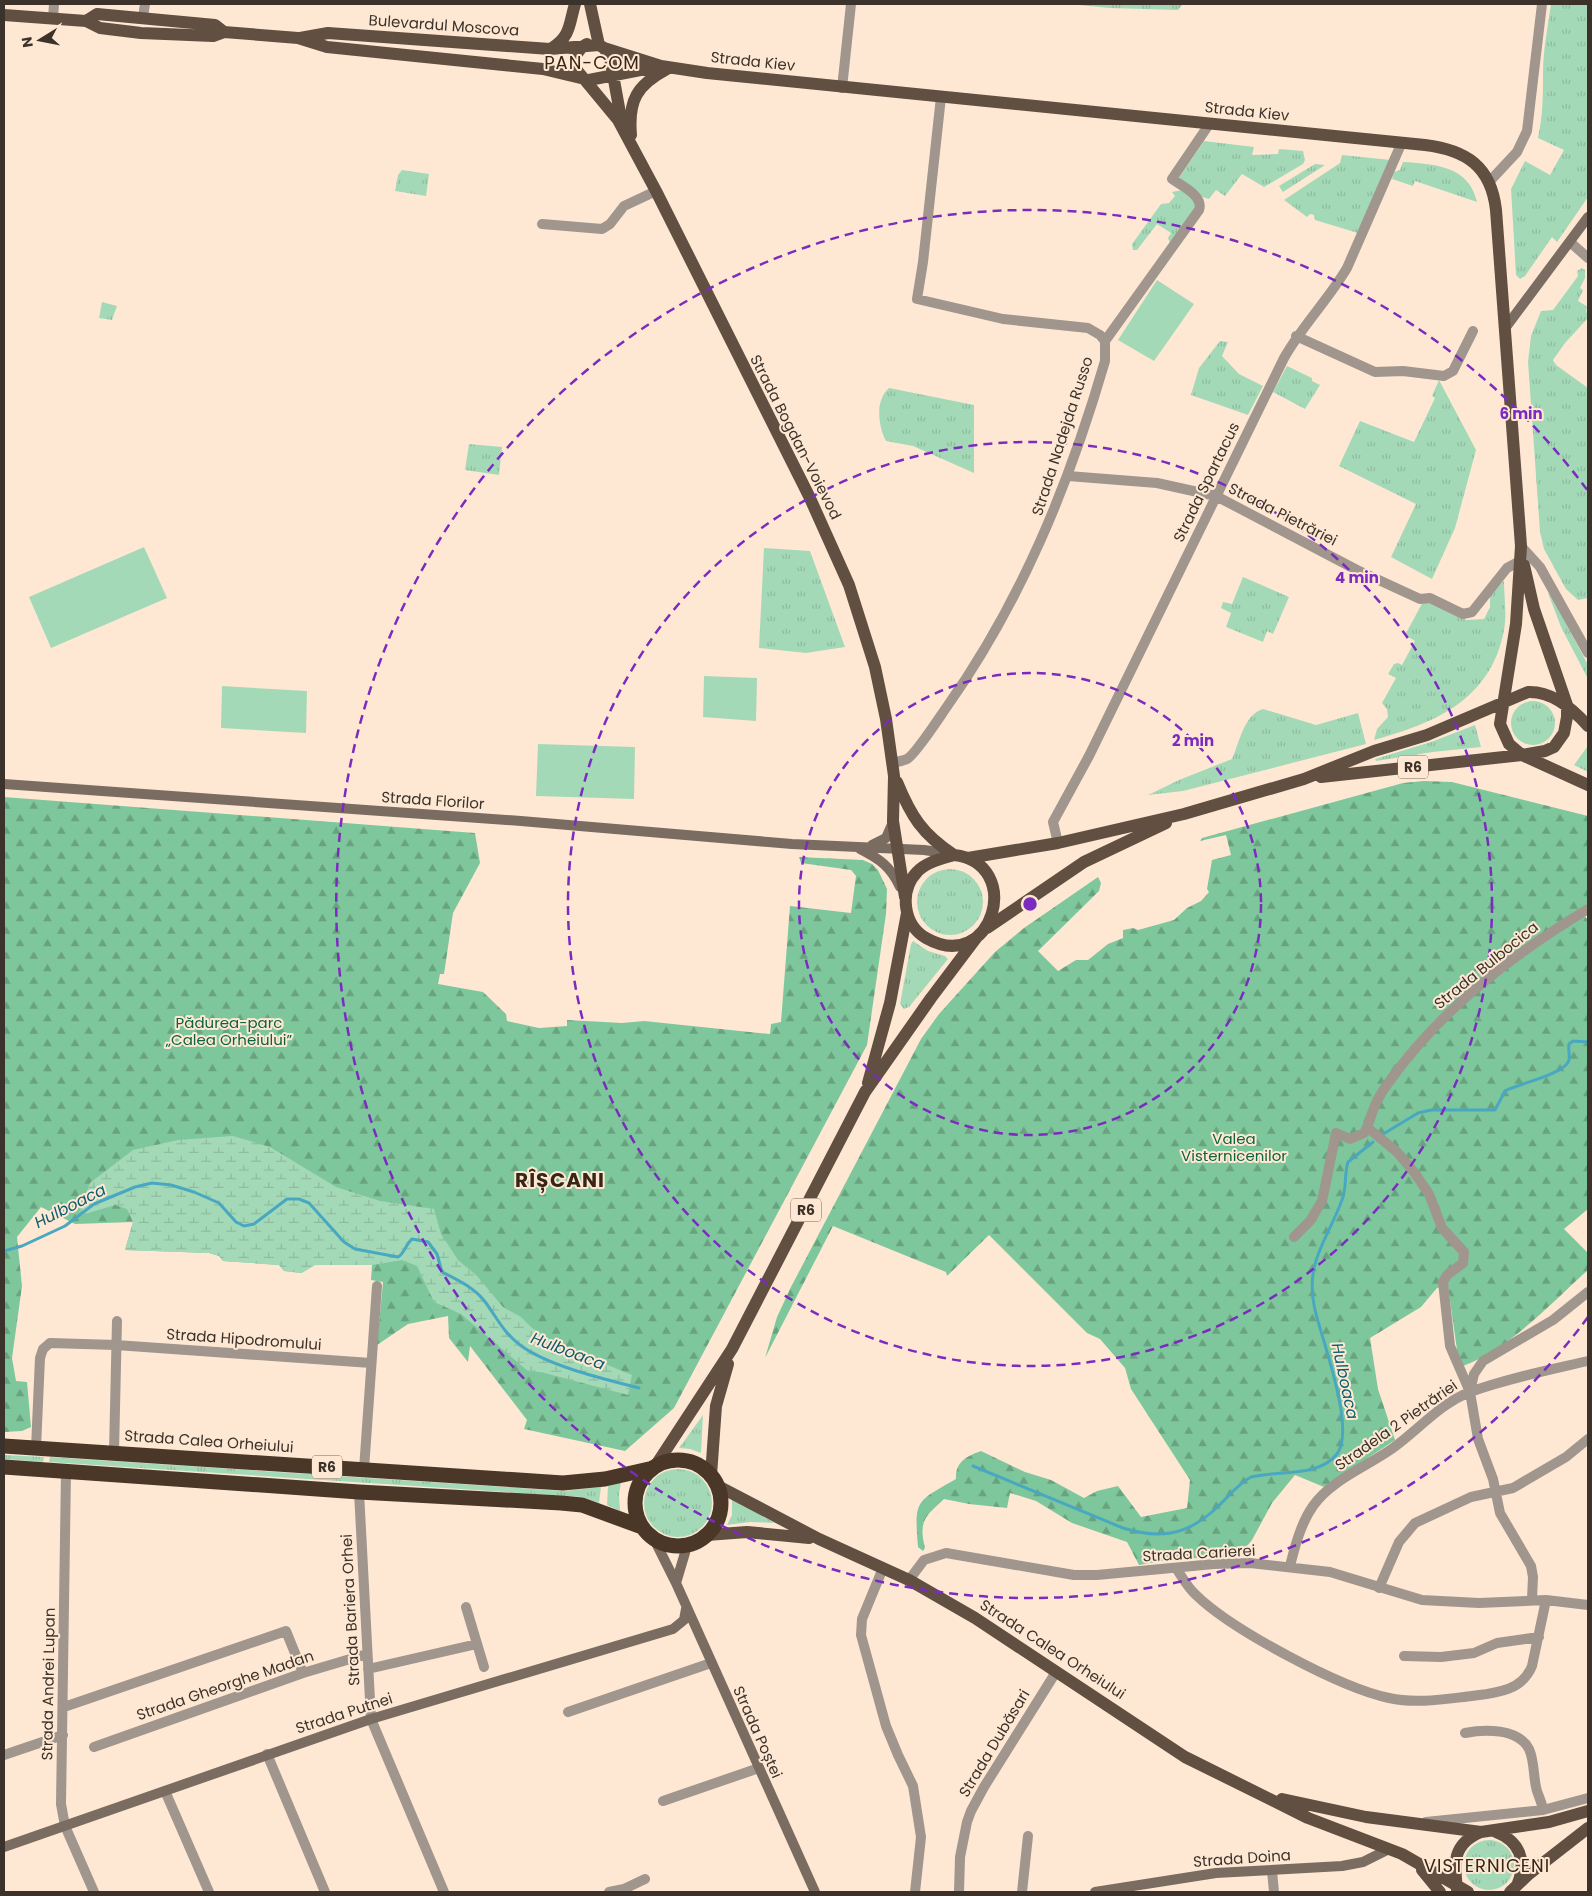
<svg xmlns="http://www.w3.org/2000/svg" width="1592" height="1896" font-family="Poppins,sans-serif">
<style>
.grass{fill:url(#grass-tufts)}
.forest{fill:url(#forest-firs)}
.wetland{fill:url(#wetland-marsh)}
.pitch{fill:#a4d9b8}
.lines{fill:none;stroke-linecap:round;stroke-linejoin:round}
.stream{stroke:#49a8c1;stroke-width:3}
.street{stroke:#a0968d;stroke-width:10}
.secondary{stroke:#7b6c61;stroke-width:10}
.primary{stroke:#614f41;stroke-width:12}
.highway{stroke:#4a3727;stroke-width:15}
.ring{fill:none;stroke:#7b2cbf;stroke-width:2.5;stroke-dasharray:9 6}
.labels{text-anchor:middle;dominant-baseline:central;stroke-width:4;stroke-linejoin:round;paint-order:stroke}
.shield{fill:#ffe8d3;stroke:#76695d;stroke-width:1}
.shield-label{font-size:14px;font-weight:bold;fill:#3b332b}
.street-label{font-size:15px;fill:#3b332b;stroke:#ffe8d3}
.park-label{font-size:15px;fill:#0a643d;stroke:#ffe8d3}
.water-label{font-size:16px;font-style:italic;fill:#0c5c6f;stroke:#ffe8d3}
.quarter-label{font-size:18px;letter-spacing:1px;fill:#372615;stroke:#ffe8d3}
.district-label{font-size:20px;font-weight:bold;letter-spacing:1px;fill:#372615;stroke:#ffe8d3}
.centre{fill:#7b2cbf;stroke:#ffe8d3;stroke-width:2.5}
.ring-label{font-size:15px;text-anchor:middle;font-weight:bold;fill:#7b2cbf;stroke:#ffe8d3;stroke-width:4;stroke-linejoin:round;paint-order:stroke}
</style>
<defs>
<pattern id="grass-tufts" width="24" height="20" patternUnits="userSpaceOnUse" patternTransform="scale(1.25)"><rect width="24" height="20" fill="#a4d9b8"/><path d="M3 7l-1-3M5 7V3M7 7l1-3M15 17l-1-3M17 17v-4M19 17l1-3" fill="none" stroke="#8ebb9e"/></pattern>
<pattern id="forest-firs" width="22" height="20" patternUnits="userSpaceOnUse" patternTransform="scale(1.25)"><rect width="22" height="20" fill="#7ec79c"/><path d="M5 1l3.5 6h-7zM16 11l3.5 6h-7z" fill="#68a27f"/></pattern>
<pattern id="wetland-marsh" width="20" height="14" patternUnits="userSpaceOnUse" patternTransform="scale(1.25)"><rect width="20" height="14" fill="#a4d9b8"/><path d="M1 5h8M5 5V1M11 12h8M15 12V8" fill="none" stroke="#8ebb9e"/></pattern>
</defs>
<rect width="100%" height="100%" fill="#ffe8d3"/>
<path class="grass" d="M1070,4H1183L1178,10L1109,8Z
M1551,4H1588V197L1557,242L1552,237L1525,276L1520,279L1516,275L1511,189L1525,161L1550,175L1564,150L1538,138C1543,115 1543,95 1543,73C1543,50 1548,26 1551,4Z
M1204,141L1254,147L1252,155L1278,154L1279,149L1303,151L1305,160L1303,164L1264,187L1242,174L1225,196L1216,190L1209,199C1197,197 1188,186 1179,178Z
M1342,155L1391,160L1358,233L1315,220L1314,215L1310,214L1307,217L1284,200L1340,163Z
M1403,162C1433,164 1469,165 1477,202L1415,181L1413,186L1392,179L1394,172L1400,170Z
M1315,164L1325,165L1283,192L1279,186Z
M402,170L429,174L426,196L395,191L398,175Z
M1182,190L1199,202L1170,243L1168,238L1171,233L1157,224L1137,250H1133L1132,244L1161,204L1169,203L1175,196L1172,192Z
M1582,268L1585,270V278L1580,288L1583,290L1578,301L1588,307L1586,310L1588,318L1565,343L1553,360L1556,365L1588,388V598L1578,600L1566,589L1544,549L1540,532L1528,362L1531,336L1541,311L1553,310L1578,276L1577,271Z
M102,302L117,306L112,320L99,318Z
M1220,341L1228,342L1222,356L1239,374L1263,386L1248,415L1191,395L1199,368Z
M1287,366L1312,378V381L1320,385L1305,409L1273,392Z
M1439,380L1476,450L1455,528L1432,579L1391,557L1416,504L1339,466L1360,421L1414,442L1435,398L1432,396Z
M889,388L974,405V473L913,446L886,441C878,426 875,400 889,388Z
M469,444L502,447L499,475L465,470Z
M764,548L810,551L845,647L806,653L759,648Z
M1243,577L1289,597L1273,634L1267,631L1263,642L1226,627L1231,613L1221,608L1223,602L1232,604Z
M1504,581C1504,597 1507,614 1504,630C1491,700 1435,723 1374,740L1377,729L1388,717L1387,709L1382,703L1396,678L1388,674L1394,664L1398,663L1402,665L1415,641L1405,635L1424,600L1466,620L1484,619L1490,607V594Z
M1548,593L1552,597L1588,665V679L1561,627Z
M1511 723a22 22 0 1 1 44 0a22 22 0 1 1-44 0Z
M1263,709L1316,725L1358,713L1366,744L1183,791L1148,795L1179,780L1232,759C1239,744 1244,714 1263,709Z
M1475,725L1481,747L1433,752L1376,761L1375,759L1431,742Z
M1587,747L1588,748V772L1574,765Z
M917 902a33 33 0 1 1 66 0a33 33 0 1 1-66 0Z
M913,941L928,951L945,956L948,959L909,1007L904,1009L900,1004L911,944Z
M703,1415L701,1453L690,1449L679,1448Z
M4,1455L44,1457L43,1462L4,1459Z
M50,1457L565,1491L601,1487L599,1503L582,1497L49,1462Z
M644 1503a34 34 0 1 1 68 0a34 34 0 1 1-68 0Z
M621,1482L619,1495L620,1511L607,1505L608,1486Z
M732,1500L775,1523L750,1522L727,1525L732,1515Z
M1464 1865a25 25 0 1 1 50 0a25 25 0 1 1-50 0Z"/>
<path class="forest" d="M1424,781L1452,782L1588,816V905L1580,911L1588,920V1209L1564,1229L1588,1253V1270C1550,1304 1512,1347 1463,1366L1458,1357L1448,1286L1437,1288L1421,1307L1370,1338L1378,1389L1395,1440L1324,1487L1295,1475L1272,1503L1252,1540L1242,1552L1227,1557L1172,1559L1139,1565L1127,1542L1072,1523L1036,1501L1010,1493L1007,1508L969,1504L944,1499C926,1516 918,1520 925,1548L923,1551L918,1547C914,1499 916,1502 956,1479C955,1462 967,1456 981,1451L1025,1472L1051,1480L1084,1498L1097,1491L1118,1486L1141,1517L1187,1508L1190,1480L1131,1389L1125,1368L1100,1339L1087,1333L989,1235L947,1276L946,1272L833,1226L765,1358L777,1317L791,1287L921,1039L939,1014L995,952L1024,928L1098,877L1101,883L1099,891L1038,951L1058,971L1076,960H1088L1108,944L1123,938V930L1133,928L1138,930L1174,920L1187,908L1201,901L1209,892L1207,889L1212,860L1231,855L1226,835L1200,841L1202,838L1403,783Z
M4,797L475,833L480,863L453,913L444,974H440L438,984L483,992L506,1014L507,1021L539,1028L567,1026V1020L622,1023L644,1021L770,1034L771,1024L781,1022L790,906L851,913L856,876L851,870L801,863L799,857L863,860L872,864L878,870L887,889L886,914L867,1045L674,1408L625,1451L524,1429L527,1420L470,1346L468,1362L449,1338L448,1316L408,1324L377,1345L383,1282L371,1280L372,1265H315L301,1273L284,1271L279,1265L223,1261L219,1256L209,1253L125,1250L133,1222L75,1224L41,1207L17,1237L22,1286L12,1358L16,1381L27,1382L31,1427L22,1431L4,1432Z"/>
<path class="wetland" d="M233,1136L270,1147L336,1187L380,1201L434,1209L441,1234L458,1260L477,1276L503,1307L521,1317L532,1328L574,1355L605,1364L632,1375L628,1395L541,1372H529L461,1314L434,1302L417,1266L402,1260L372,1265H315L302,1273L284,1271L279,1265L223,1261L219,1256L209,1253L125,1250L133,1222L127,1209L115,1205L78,1216L90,1183L133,1150L178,1140Z"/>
<path class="pitch" d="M1157,280L1194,304L1154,361L1118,340Z
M144,547L167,598L51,648L29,597Z
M704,676L757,678L756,721L703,717Z
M222,686L307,691L306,733L221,728Z
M538,744L635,747L634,799L536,796Z"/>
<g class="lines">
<path class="stream" d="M1380,1136L1418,1113L1431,1110H1495L1505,1091C1517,1084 1566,1074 1569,1060C1570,1055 1568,1049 1569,1044L1573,1041L1588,1042
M4,1251L22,1246L65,1226L94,1204L135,1187L152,1183L171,1185L194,1192L219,1203L236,1222L244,1226L254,1224L287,1199H299L309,1203L344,1242L355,1249L398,1257C405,1253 405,1245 412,1239L428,1242L437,1254L442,1272C458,1280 475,1288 486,1303C497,1318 504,1333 520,1345C548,1366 604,1379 639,1388
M973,1466L1123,1528C1158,1539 1185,1536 1213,1511C1226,1500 1236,1485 1251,1477C1277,1470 1318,1478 1337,1454C1356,1429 1322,1340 1315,1310C1304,1262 1327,1241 1342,1200C1347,1188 1344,1174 1348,1162L1373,1142"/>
<path class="street" d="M143,17L145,4
M53,18L54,4
M842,88L851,4
M941,97L923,262L917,299L1003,319L1088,328L1100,335L1105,341
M1489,182L1517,152L1527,131L1542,4
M542,224L602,229L610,224L624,206L656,191
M1570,242L1588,258
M1296,336L1375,372L1403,371L1444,376L1453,371L1473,331
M1068,476L1157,483L1216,496L1357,570L1420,599L1430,598L1463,614L1472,612L1507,568L1520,561
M1521,546L1540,567L1588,653
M892,763C897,762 902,761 907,759C915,755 939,718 946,708C1021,602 1069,485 1105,361V341L1199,210C1204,196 1182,186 1172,179L1210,123
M1058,843L1053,822L1089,756L1284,358C1302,326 1328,300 1347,268L1402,142
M1368,1128L1397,1152L1414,1172L1429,1194L1442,1228L1464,1252L1463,1263L1447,1275L1443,1282L1450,1346L1470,1392L1478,1439L1493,1479L1500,1513L1531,1566L1533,1577L1532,1599
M1294,1237L1310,1221L1322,1201L1336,1133L1350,1139L1364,1133C1369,1126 1370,1117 1374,1108C1377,1100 1383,1090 1389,1082C1441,1009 1512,955 1588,909
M1470,1391L1474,1374L1483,1361L1553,1320L1588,1292
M36,1448L40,1358L43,1349L50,1343L116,1345L371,1363
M114,1452L117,1321
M364,1469L377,1286
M66,1471L61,1804L65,1826L94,1892
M359,1492L371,1719L444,1892
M1290,1566C1295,1546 1301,1523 1313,1506C1331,1480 1368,1466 1393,1448C1418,1430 1441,1403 1470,1392C1509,1378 1549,1370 1588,1361
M883,1568L862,1619L861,1635L886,1726L898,1755L913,1786L921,1837L915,1892
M1176,1568C1182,1577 1188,1588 1196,1595C1232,1630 1341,1688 1389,1698C1416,1704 1445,1699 1472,1696C1496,1693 1522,1691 1532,1666L1546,1600
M909,1580L924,1560L946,1553L1074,1575H1097L1214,1564L1250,1563L1330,1572L1422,1600L1479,1603L1546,1600L1588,1605
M1379,1588L1399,1542L1415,1523L1471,1497L1513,1488L1566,1457L1588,1439
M466,1607L484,1667
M1404,1656L1441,1657L1474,1653L1497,1643L1539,1637
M368,1669L477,1644
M64,1707L286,1631L303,1673
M568,1712L711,1663
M1465,1733C1484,1729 1518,1728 1529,1749C1535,1762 1533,1778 1537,1791C1539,1797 1542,1803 1543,1810
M94,1747L303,1673L367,1654
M267,1754L325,1892
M4,1755L63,1735
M165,1791L209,1892
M663,1801L759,1768
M1426,1822L1543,1810L1588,1798
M1272,1871L1274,1892
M609,1892L624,1889L645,1879
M959,1892L960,1857L967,1822L971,1811L984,1787L1056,1672
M1022,1892L1028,1836"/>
<path class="secondary" d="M1506,327L1588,217
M4,784L521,821L792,844L924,850L952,854
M872,845L886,838L893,822
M860,849C880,859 891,867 900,887
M654,1539L676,1583L815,1892
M676,1583L687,1546
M4,1847L371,1719L673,1629L684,1620L686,1609
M1095,1892L1216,1873L1342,1866L1363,1862L1389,1849"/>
<path class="primary" d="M590,4L599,45
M4,15L86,21L100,28L141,33L213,36L224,32L298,38L327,47L543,69L589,80L661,66
M86,21L97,14L215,25L224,32
M300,38L328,33L550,49L599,45L604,48L610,58L622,124
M587,44L582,47L575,56V68L618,120L656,191L809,496L849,585L875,667L886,719L894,776L893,821L905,897
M552,48C571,36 569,24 575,4
M604,48L661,66L707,73L1425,145C1466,150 1491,166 1496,210L1521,546L1516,624L1500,724L1509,744L1522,755L1588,785
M631,135C628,100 637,85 667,69
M1321,777L1522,755L1545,751L1554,747L1564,733L1567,717V705L1534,609L1524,565
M897,782C911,816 922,834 954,855
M954,855C1025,863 993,976 926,938C903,925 899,891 917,872C926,862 941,859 954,855Z
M968,858L1058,843L1184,814L1304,779L1374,751L1427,735L1528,692C1552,691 1573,709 1588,726
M987,928L1084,862L1166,823
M868,1083L890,1003L907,913
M656,1465L732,1349L865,1092L931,998L977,937
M711,1475L716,1406L728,1364
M718,1486L819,1539L909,1580L975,1618L1185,1757L1308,1818L1402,1854L1468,1892
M707,1535L747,1532L809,1538
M1282,1799L1366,1817L1481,1832
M1496,1832C1519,1841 1527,1860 1518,1883
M1422,1870L1440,1892
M1457,1890C1454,1863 1452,1844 1481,1832L1549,1822L1588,1811
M1510,1892L1529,1874L1588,1828"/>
<path class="highway" d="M4,1446L563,1483L605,1479L649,1469
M635 1503a43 43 0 1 1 86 0a43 43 0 1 1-86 0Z
M4,1467L359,1492L561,1503L582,1505L642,1527"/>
</g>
<g class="ring">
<circle cx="1030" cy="904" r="231"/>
<circle cx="1030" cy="904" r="462"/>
<path d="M1588 1317A694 694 0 1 1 1588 491"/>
</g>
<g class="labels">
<g class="shield">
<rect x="1398" y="755.5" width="30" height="23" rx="4"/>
<rect x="791" y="1198.5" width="30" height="23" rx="4"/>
<rect x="312" y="1455.5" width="30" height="23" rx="4"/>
</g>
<g class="shield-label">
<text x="1413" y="767">R6</text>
<text x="806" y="1210">R6</text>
<text x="327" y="1467">R6</text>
</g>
<g class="street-label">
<text transform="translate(444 25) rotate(4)">Bulevardul Moscova</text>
<text transform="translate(753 61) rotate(6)">Strada Kiev</text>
<text transform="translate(1247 111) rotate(6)">Strada Kiev</text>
<text transform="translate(1062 436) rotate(-72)">Strada Nadejda Russo</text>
<text transform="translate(796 437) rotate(63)">Strada Bogdan-Voievod</text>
<text transform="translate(1206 482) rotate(-64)">Strada Spartacus</text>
<text transform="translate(1283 514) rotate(27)">Strada Pietrăriei</text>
<text transform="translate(433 800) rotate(4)">Strada Florilor</text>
<text transform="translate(1486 965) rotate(-39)">Strada Bulbocica</text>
<text transform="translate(244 1339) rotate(4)">Strada Hipodromului</text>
<text transform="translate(1396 1425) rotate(-35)">Stradela 2 Pietrăriei</text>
<text transform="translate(209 1441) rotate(4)">Strada Calea Orheiului</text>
<text transform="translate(1199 1553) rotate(-3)">Strada Carierei</text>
<text transform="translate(350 1610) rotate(-93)">Strada Bariera Orhei</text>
<text transform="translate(1053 1649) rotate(33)">Strada Calea Orheiului</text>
<text transform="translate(48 1684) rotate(-89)">Strada Andrei Lupan</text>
<text transform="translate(225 1685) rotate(-19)">Strada Gheorghe Madan</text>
<text transform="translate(344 1713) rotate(-18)">Strada Putnei</text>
<text transform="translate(758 1732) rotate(66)">Strada Poștei</text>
<text transform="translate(994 1743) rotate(-59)">Strada Dubăsari</text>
<text transform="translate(1242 1858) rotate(-4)">Strada Doina</text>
</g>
<g class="park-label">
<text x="229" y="1022">Pădurea-parc<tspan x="229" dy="17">„Calea Orheiului”</tspan></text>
<text x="1234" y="1138">Valea<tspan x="1234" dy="17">Visternicenilor</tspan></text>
</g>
<g class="water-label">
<text transform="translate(70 1206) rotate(-27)">Hulboaca</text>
<text transform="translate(568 1351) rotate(21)">Hulboaca</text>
<text transform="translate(1345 1381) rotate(78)">Hulboaca</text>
</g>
<g class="quarter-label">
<text x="592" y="62">PAN-COM</text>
<text x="1487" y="1865">VISTERNICENI</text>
</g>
<g class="district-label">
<text x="560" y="1180">RÎȘCANI</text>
</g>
</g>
<circle cx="1030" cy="904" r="8" class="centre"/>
<g class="ring-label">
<text x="1521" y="419">6 min</text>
<text x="1357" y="583">4 min</text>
<text x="1193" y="746">2 min</text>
</g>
<rect width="1592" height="1896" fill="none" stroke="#3b332b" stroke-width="10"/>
<g transform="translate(40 40) rotate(260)" stroke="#ffe8d3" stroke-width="4" paint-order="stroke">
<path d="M0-4L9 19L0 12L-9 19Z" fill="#3b332b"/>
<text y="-8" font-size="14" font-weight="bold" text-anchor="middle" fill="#3b332b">N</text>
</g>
</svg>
